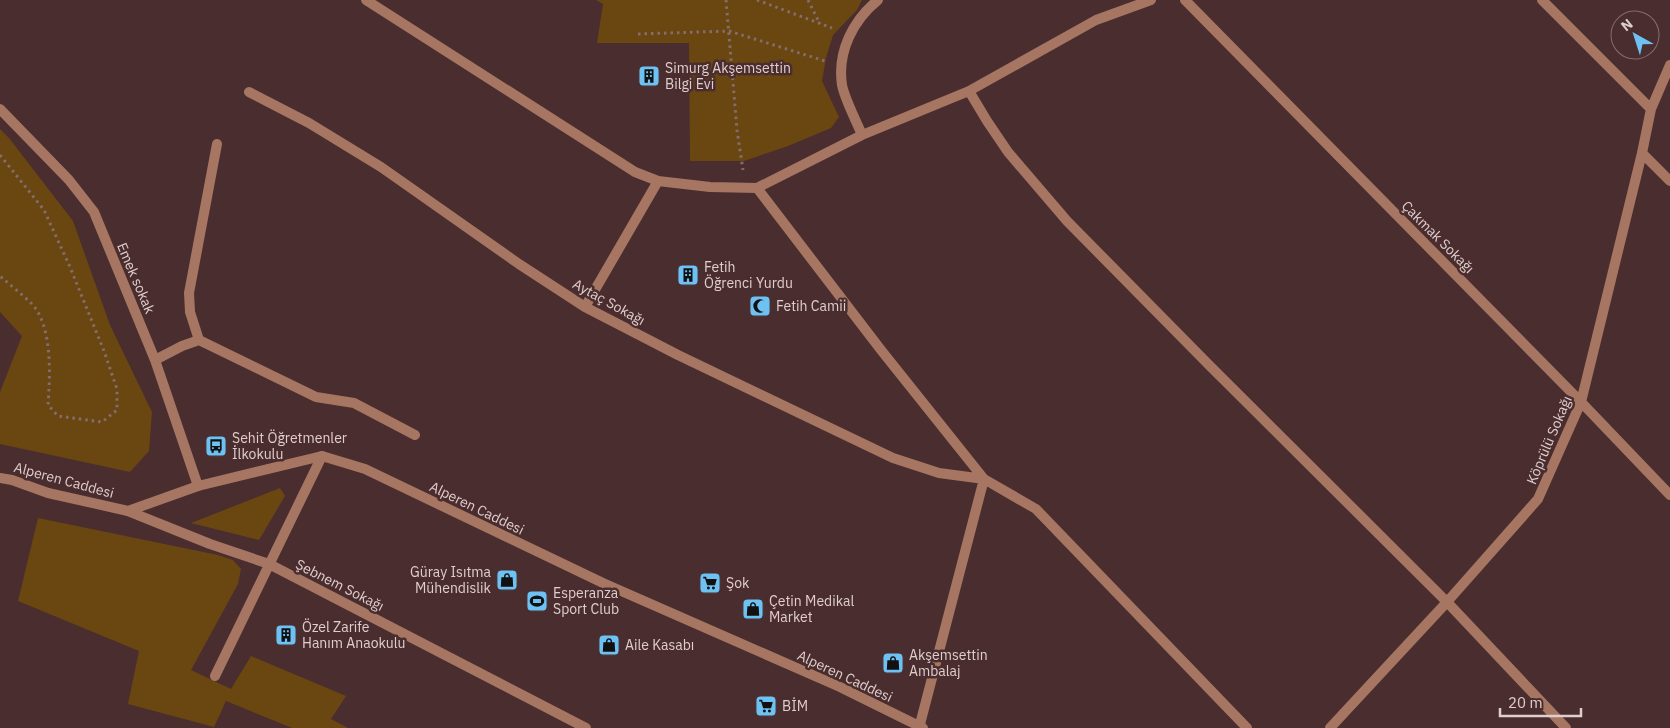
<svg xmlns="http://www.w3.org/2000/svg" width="1670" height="728" font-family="'IBM Plex Sans',sans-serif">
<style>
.green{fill:#6a4611}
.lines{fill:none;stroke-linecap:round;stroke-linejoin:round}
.path{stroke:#856c6d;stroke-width:3;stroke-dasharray:2.5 4;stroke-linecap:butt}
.minor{stroke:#a67662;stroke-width:10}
.tertiary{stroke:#a67662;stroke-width:10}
.labels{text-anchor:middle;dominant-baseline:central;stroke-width:5;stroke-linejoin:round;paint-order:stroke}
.poi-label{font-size:14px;fill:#e0cdcd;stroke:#4a2d2e;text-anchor:start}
.street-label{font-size:14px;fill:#e0cdcd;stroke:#4a2d2e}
</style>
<rect width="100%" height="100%" fill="#4a2d2e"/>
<path class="green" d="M596,0H862L857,10L833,35L826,58L822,81L839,117L831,128L788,146L744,161H690L689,43H597L603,4Z
M0,129L9,138L73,221L110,325L152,412L149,451L130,472L0,444V392L22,336L0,312Z
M280,488L285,496L259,540L191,523Z
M38,518L218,555L233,560L241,569L238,584L191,670L231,689L251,656L346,696L331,719L348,728H292L226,701L214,727L128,704L139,651L18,601Z"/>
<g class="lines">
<path class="path" d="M726,0L737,130L743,170
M757,0L832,28
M808,0L820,24
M638,34L729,31L825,61
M0,155L44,210L70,267L104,351L117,389V410L102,422L58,416L48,405C50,376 53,327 32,304C22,294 10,285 0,276"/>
<path class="minor" d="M366,0L635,172L658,181L710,187L757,188L862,135L969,91L1096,20L1151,0
M1185,0L1581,402L1670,495
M1542,0L1651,109
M969,91L987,121L1008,152L1067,221L1210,366L1447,602L1566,728
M249,92L309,123L381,167L519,264L585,307L678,355L893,458L939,473L984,479L919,728
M0,109L69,180L94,212L155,360L198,486
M862,135C856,120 845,100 842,85C837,52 853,20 878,0
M1642,153L1670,181
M757,188L881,350L984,479L1036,509L1247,728
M585,307L658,181
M199,340L190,312L189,293L217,144
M155,360L182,346L199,340L316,397L354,403L415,435
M128,511L210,544L269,564L586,728
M215,676L322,456
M1330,728L1447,602L1538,499L1581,402L1642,153L1651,109L1670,65"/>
<path class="tertiary" d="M0,478L12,480L48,493L128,511L198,486L322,456L365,469L603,583L840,687L923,728"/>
</g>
<defs>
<g id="building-square" transform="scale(1.125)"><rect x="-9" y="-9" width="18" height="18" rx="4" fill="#6ec2f3" stroke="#4a2d2e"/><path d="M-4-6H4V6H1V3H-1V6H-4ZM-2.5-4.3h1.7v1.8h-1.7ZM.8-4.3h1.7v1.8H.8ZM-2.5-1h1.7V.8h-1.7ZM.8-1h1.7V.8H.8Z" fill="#111"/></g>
<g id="mosque-square" transform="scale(1.125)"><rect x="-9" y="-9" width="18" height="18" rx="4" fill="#6ec2f3" stroke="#4a2d2e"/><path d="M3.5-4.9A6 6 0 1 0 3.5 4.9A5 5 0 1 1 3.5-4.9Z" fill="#111"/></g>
<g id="bus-square" transform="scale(1.125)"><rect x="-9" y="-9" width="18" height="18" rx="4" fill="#6ec2f3" stroke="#4a2d2e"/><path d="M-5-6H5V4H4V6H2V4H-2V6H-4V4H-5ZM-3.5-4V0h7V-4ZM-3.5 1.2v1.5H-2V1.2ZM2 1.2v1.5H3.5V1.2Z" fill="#111"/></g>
<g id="shop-square" transform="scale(1.125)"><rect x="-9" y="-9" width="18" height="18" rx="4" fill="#6ec2f3" stroke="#4a2d2e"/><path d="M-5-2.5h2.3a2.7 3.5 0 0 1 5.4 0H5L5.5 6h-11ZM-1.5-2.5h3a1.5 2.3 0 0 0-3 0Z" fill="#111"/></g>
<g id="supermarket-square" transform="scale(1.125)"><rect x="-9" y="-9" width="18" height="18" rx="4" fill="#6ec2f3" stroke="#4a2d2e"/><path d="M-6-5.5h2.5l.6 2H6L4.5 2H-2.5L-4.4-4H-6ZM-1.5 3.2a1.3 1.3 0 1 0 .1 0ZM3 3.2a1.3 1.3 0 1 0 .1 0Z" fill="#111"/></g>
<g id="stadium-square" transform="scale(1.125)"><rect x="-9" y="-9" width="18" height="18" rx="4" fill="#6ec2f3" stroke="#4a2d2e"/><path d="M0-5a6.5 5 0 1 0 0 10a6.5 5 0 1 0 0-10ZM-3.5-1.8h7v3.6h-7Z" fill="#111"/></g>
</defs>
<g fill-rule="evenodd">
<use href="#building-square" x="649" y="76"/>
<use href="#building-square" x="688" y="275"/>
<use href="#mosque-square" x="760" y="306"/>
<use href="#bus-square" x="216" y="446"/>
<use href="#shop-square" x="507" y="580"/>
<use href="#supermarket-square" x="710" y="583"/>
<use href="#stadium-square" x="537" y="601"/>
<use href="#shop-square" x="753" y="609"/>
<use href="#building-square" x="286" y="635"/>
<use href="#shop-square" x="609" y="645"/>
<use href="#shop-square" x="893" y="663"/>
<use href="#supermarket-square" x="766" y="706"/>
</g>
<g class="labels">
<g class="poi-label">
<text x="665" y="68">Simurg Akşemsettin<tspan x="665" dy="16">Bilgi Evi</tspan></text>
<text x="704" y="267">Fetih<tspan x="704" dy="16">Öğrenci Yurdu</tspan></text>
<text x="776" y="306">Fetih Camii</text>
<text x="232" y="438">Şehit Öğretmenler<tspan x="232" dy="16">İlkokulu</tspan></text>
<text x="491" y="572" text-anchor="end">Güray Isıtma<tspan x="491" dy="16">Mühendislik</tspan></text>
<text x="726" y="583">Şok</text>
<text x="553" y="593">Esperanza<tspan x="553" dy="16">Sport Club</tspan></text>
<text x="769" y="601">Çetin Medikal<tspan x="769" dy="16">Market</tspan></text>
<text x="302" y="627">Özel Zarife<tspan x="302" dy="16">Hanım Anaokulu</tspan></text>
<text x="625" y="645">Aile Kasabı</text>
<text x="909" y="655">Akşemsettin<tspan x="909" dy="16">Ambalaj</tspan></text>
<text x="782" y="706">BİM</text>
</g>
<g class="street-label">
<text transform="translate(1438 237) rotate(45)">Çakmak Sokağı</text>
<text transform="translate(136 278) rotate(67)">Emek sokak</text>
<text transform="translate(609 302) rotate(29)">Aytaç Sokağı</text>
<text transform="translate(1549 440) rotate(-67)">Köprülü Sokağı</text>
<text transform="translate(64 480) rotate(15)">Alperen Caddesi</text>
<text transform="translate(477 508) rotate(26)">Alperen Caddesi</text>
<text transform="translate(340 585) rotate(27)">Şebnem Sokağı</text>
<text transform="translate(845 676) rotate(25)">Alperen Caddesi</text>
</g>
</g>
<g transform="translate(1635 35) rotate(321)"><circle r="24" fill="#4a2d2e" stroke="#866d6e"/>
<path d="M0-4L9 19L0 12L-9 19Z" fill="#6ec2f3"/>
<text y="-8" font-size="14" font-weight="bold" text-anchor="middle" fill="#e0cdcd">N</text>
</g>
<path d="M1500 708v8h81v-8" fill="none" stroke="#e0cdcd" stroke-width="2.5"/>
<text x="1508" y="708" font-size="15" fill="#e0cdcd" stroke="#4a2d2e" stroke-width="4" paint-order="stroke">20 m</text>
</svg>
